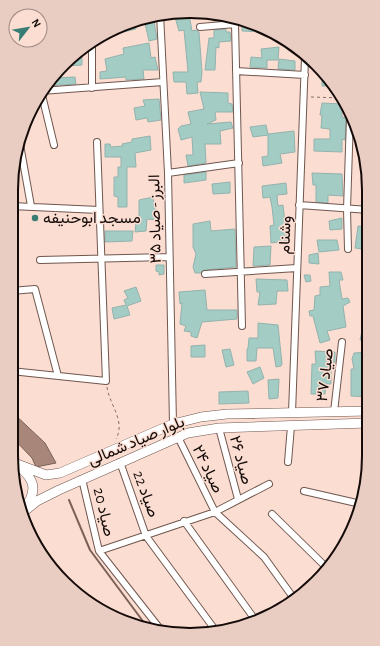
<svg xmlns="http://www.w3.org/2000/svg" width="380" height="646" font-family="'Alegreya Sans',Vazirmatn,sans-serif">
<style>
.water{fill:#a88679;stroke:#7c6157}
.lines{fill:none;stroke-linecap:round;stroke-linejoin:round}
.stream{stroke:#7c6157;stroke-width:2}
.building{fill:#a2ccc4;stroke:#93b3ad}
.street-casing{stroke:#70574e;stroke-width:8}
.secondary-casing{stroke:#70574e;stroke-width:10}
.path{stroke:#837069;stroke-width:1;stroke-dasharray:3 3;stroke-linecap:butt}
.street{stroke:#fff;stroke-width:6}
.secondary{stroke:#fff;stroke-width:9}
.poi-dot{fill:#387d73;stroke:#fbddd2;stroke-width:1.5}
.labels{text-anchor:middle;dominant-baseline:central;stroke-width:3;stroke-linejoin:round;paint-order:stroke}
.poi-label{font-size:16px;fill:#140b08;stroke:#fbddd2;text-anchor:start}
.street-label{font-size:16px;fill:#140b08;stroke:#fbddd2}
.rim{fill:none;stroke:#140b08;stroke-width:2}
</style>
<rect width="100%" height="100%" fill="#fbddd2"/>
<path class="water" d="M11,411L45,443L56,463L36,467L32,458L11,436Z"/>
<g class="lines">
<path class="stream" d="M69,500L90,550L148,628"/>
</g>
<path class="building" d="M189,14L192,31L196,30L199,32L202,72L201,82H197L198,93L187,94L186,82H174L173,72H188L184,30L179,31L175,17Z
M211,14H223L224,20L213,21Z
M153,15L157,39L149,41L144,19Z
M242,21L265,31V32L242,31Z
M135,23L136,29L119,33L118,30Z
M226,29V32H230L231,41L219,42V48L216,47L215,70H205L209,38H214V30Z
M149,43L151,58L155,57L158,70H143L144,79L126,80V77L100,79V72L107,71L105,59L124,54L123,48Z
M279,47L278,60H267V68L250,67L251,57L262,58L261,49Z
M78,54H82V65L66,66Z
M279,59L295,61V70L278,69Z
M322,76L329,84L331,86H322Z
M75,77L76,84L46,86L54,78Z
M200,92L228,93V103L232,104L233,112H215L216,120L207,124L231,122L233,128L220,131L221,144H205L206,163L188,166L186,155H193L192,137L181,140L178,129L181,126L191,124L188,112L204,109Z
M159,99L161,120L148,122L147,118L136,120L134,108L145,106L143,100Z
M322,103L342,104V117L346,118L345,140L342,139V152L314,151V139H330V129L321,128L322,115H320Z
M266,125L268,134L294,131L295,152L280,154L282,163L263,166L262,157L268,156V135L253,137L250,127Z
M150,136L151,150L135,153L136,167H127V207H118V197L114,196V177H118V167H121V157H105V144H110L111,147L123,146L122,144L132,142V139Z
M206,172V180L184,183V175Z
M312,173L342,174L343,196L328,195V203L316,202V185H313Z
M367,175L369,178V197L363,188Z
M230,182V193L213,194L212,184Z
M286,183L287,194L277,195L278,206L283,205L287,241L271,243L270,226L274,225L272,207L270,197L263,198L262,186Z
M153,197L155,210H158L157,220L147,219L146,231L135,232L136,223H139V200Z
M342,218V229L330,230L329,221Z
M210,221L211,231L235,229L236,267L205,270L201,273H195L193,267L196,254L193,247V224Z
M358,226L369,227V250L355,248Z
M105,231H133L132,241L105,242Z
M317,240H337L339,250L319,252Z
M271,246L270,265L253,266L254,247Z
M318,253L319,264L309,263V255Z
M156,265H164V274L159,275V272L156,271Z
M329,272H341L343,280H339L342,299L348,298L350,302L343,306L346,327L327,331L330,340L320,343L313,316H310L309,311L314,310L315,296L320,295V287L330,286Z
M304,275H310L311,281L306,282Z
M256,279L287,280L288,291H277L276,304L258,305L260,292H257Z
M136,287L141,301L127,306L130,315L114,319L112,308L126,305L124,300L128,298L124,291Z
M205,290L207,310H237V319L202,322L197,338L191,336V332L184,331L186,326L180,324L182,303L180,304L179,292Z
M258,323L278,325L282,364L281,366L276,367L273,348H257L256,361H247V349L248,348L249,338H258Z
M362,331H369V341L360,340Z
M205,345V357H191V346Z
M230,349L234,365L226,367L222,350Z
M315,351L335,352V362L331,364V384H326L325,394H311L312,364H316Z
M369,352L368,397L351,396V369H354L352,359L354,353Z
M260,367L264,378L253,384L247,372Z
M279,379L278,398L269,399L268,380Z
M248,391L249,403L219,404V392Z"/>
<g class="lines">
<g class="street-casing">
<path id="street" d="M160,14L168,173L173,424
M200,27L235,24L242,326
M236,71L305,75
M92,88V40
M19,139L31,206
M54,145L41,91L163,82
M168,173L239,163
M299,205L369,210
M11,206L99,210
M348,249L347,209L350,118
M40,260L168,257
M205,274L297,268
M11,291L35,289L58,376
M11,371L106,381L97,142
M334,412L342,342
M292,413L305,58
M219,428L238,499
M178,437L215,512L264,557L295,600
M120,462L146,536L216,631
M288,462L291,426
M82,479L99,551L161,630
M304,491L361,504
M272,514L327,568
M184,521L256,621
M99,551L215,512L269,484"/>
</g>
<g class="secondary-casing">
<path id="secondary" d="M12,460C29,474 42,486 25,507
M17,464L46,475L60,473L173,424L201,417L227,414L369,411
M21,514L37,501L59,490L188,433L219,428L369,423"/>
</g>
<path class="path" d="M311,97L343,98
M107,387C109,404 126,421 116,439"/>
<use href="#street" class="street"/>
<use href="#secondary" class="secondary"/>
</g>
<circle class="poi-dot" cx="35" cy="218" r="4"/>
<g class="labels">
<g class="poi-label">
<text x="43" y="218">مسجد ابوحنیفه</text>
</g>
<g class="street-label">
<text transform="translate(155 219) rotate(-91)">البرز - صیاد ۳۵</text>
<text transform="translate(285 235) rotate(-88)">وشنام</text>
<text transform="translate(325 375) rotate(-83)">صیاد ۳۷</text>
<text transform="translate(136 441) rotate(-23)">بلوار صیاد شمالی</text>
<text transform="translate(241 460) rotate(75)">صیاد ۲۶</text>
<text transform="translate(208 469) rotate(64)">صیاد ۲۴</text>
<text transform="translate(146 494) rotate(70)">صیاد 22</text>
<text transform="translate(104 512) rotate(77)">صیاد 20</text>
</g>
</g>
<path d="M0 0H380V646H0ZM190 18H190A172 172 0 0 1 362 190V456A172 172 0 0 1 190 628H190A172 172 0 0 1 18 456V190A172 172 0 0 1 190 18Z" fill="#e9ccc2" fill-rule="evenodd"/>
<path class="rim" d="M190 18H190A172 172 0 0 1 362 190V456A172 172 0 0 1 190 628H190A172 172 0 0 1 18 456V190A172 172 0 0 1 190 18Z"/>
<g transform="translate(28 28) rotate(59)"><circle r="19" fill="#fbddd2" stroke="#9f8981"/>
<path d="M0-3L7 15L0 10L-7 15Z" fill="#387d73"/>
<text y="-6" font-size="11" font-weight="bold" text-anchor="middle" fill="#140b08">N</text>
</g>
</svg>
